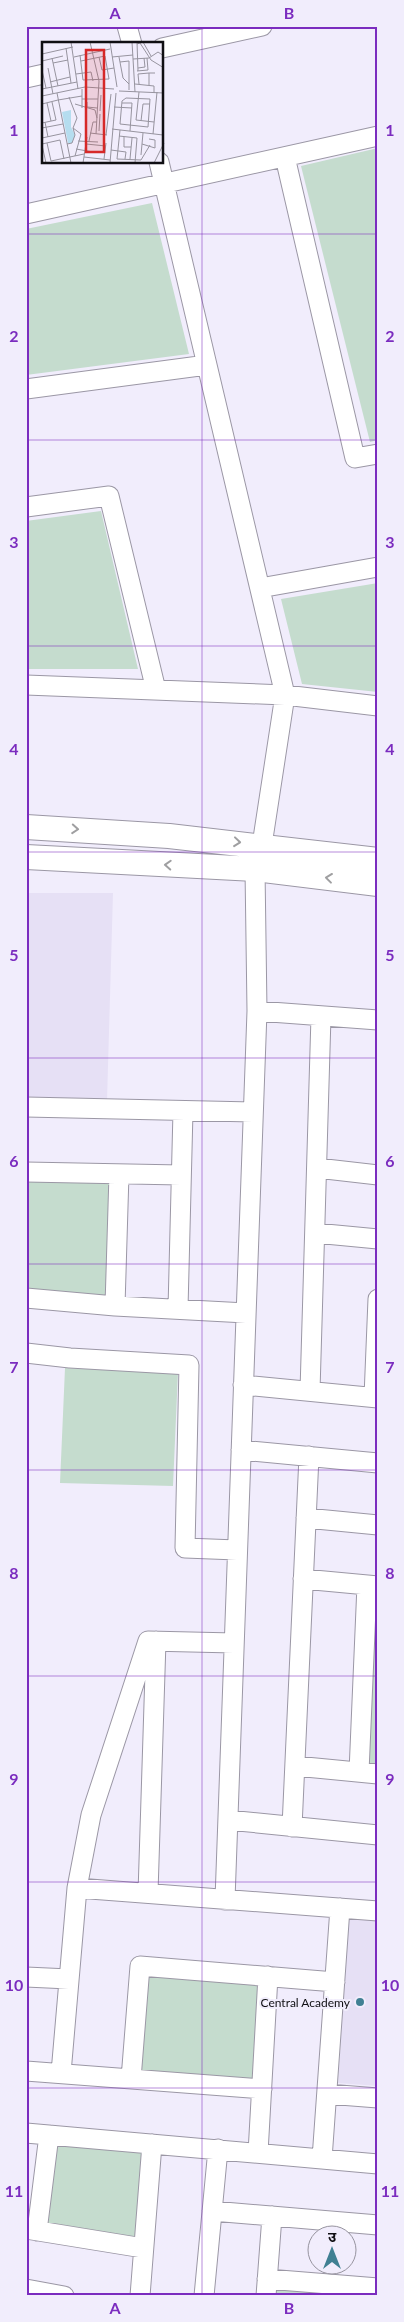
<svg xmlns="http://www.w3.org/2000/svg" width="404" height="2322" font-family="Lato,'Noto Sans Devanagari',sans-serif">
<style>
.built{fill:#e6e0f5}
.green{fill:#c5dcce}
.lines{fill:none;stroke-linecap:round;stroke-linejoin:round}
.minor-casing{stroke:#9b97a5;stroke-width:21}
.tertiary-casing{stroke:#9b97a5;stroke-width:26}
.minor{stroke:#fff;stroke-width:19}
.tertiary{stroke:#fff;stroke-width:24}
.oneway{stroke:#9f9fa1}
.grid{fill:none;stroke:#7b2cbf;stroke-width:1;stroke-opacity:0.55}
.poi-dot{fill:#408093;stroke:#f1edfc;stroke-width:2}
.labels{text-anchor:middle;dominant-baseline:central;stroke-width:4;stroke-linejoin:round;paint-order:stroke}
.poi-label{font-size:12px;fill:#100f13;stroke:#f1edfc;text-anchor:end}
.inset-road{fill:none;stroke:#97949f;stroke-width:1}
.view{fill:#d62828;fill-opacity:0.15;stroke:#d62828;stroke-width:2.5}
.inset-edge{fill:none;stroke:#100f13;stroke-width:2.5}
.neatline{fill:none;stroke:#7b2cbf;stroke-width:2}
.grid-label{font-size:16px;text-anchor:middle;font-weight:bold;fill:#7b2cbf}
</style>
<rect width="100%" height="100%" fill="#f1edfc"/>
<path class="built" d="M26,893H113L107,1101L26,1099Z
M349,1918L378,1921V2086L338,2083Z"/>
<path class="green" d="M378,148V440L370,442L301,166Z
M152,203L189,354L26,375V229Z
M101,511L138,669H26V521Z
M378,583V692L302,684L281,599Z
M26,1179L111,1182L107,1299L26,1293Z
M65,1368L178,1372L173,1486L60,1483Z
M375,1594L378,1595V1766L365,1765Z
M147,1976L262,1985L253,2081L139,2071Z
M56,2145L143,2152L136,2241L44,2225Z
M273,2286L364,2296H273Z"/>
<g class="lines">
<g class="minor-casing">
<path id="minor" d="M127,26L132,44
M162,48L262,26
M26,78L44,74
M285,157L355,458L378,454
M159,162L285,695L262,845L255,869L257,1011L225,1900
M26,214L378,136
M26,389L207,365
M26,507L109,496L156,690
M260,588L378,567
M26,685L285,695L378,706
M257,1011L378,1020
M26,1107L253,1112
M317,1168L378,1175
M26,1172L181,1175
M315,1233L378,1239
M26,1298L115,1306L246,1313
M115,1306L119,1174
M178,1309L183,1111
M26,1353L70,1358L189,1365L185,1548L237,1550
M243,1385L378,1398
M310,1391L321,1016
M374,1397L378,1299
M241,1450L378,1463
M306,1518L378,1525
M303,1579L378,1586
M295,1766L378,1774
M359,1772L367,1585
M228,1820L378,1835
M292,1827L309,1456
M77,1888L378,1911
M148,1893L156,1641
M26,1977L69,1979
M26,2071L262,2089
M61,2073L77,1888L91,1815L148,1641L234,1643
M131,2079L140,1966L335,1982
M327,2094L378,2098
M26,2133L378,2164
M258,2153L268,1976
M322,2159L340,1908
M212,2211L378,2225
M26,2229L143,2248
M37,2231L49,2135
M267,2279L378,2288
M26,2289L64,2296
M140,2296L152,2144
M204,2296L218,2149
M266,2296L272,2216"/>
</g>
<g class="tertiary-casing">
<path id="tertiary" d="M26,827L169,836L378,860
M26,857L255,869L378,884"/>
</g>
<use href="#minor" class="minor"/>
<use href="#tertiary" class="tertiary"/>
</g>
<defs><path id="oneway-chevron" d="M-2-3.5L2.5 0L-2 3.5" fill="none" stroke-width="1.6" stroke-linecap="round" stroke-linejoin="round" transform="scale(1.25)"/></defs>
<g class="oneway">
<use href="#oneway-chevron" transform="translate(75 829) rotate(4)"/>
<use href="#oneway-chevron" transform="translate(237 842) rotate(6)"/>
<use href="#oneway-chevron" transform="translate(168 865) rotate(-177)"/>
<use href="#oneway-chevron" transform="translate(329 878) rotate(-173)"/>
</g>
<path class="grid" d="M202,26V2296M26,234H378M26,440H378M26,646H378M26,852H378M26,1058H378M26,1264H378M26,1470H378M26,1676H378M26,1882H378M26,2088H378"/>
<circle class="poi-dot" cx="360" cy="2002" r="5"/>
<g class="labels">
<g class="poi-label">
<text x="350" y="2002">Central Academy</text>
</g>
</g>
<g transform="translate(42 42)">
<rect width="121" height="121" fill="#f1edfc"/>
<path d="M29,68V85L33,93L30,101H26L20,70Z" fill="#b5ddef"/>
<path class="inset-road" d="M29,0L36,47M48,0L57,39L54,92M68,0L75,45M90,0L93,50M95,0L96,29M101,0L109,14M95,2L98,1L109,18L122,26M24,6L29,41M0,12L31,5M38,13L41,38L67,37L63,14L39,19M32,15L68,7M57,15L60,28L72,26M70,15L91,13M77,15L81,36L87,42M10,16L16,44M91,17L107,16L116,10L122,14M0,19L21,14M78,20L87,19V48M11,21L26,18M6,26L11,52M96,26L103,25L102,16M0,28L4,46M95,29L106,28L105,16M34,32L49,30L51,39M8,40L28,35M93,42L112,44V51M97,42L96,32L107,31M107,43V31H113M0,47L35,40M77,49L122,51M97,50L94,78L112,80M15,51L29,121M0,54L43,45L72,47M27,55L35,76L31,86L39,92L33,114M84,56L108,57L106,85L78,82L80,59ZM40,57H56M16,58L40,54M45,60V65L55,66M5,61L9,79M80,61H90L88,89M0,62L16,58M33,62L53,68L55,76M72,65L90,66M40,66V47M58,69L59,53M99,79L101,62H108M3,80L6,95M0,81L14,78L10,60M0,86L21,82M70,87L121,93M78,88L75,117L99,118L108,103M57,89L58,72M48,91L65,93M111,92L115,50M64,93L69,52M77,94L95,96L93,121M82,95V105H89M0,96L23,91M36,99L56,100M47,99L51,80H55M5,101L9,119L42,112M0,102L18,98L22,117M25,102L30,101L33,93L31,86M44,102L64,104M100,102L113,106V98L107,97M0,103L4,121M34,107L51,110M69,108L84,110L83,117M99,113L101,91M42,115L68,118M62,117L64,101M88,117L90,96M41,121L45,95M68,121L74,51M112,121L122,101"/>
<path class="view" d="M44,8H62V110H44Z"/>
<rect width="121" height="121" class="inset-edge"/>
</g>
<rect width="404" height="2322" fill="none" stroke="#f1edfc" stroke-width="55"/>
<g transform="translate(332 2250)"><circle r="24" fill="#f1edfc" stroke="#97949f"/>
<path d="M0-4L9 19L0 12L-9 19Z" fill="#408093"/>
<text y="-8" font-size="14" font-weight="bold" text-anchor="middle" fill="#100f13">उ</text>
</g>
<rect x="28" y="28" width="348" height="2266" class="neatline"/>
<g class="grid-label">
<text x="115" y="19">A</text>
<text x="289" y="19">B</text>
<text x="14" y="136">1</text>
<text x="390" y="136">1</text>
<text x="14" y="342">2</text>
<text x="390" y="342">2</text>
<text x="14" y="548">3</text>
<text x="390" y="548">3</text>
<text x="14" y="755">4</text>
<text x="390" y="755">4</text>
<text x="14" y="961">5</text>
<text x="390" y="961">5</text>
<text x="14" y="1167">6</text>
<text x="390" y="1167">6</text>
<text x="14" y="1373">7</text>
<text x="390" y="1373">7</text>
<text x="14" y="1579">8</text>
<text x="390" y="1579">8</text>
<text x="14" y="1785">9</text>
<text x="390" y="1785">9</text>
<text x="14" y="1991">10</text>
<text x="390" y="1991">10</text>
<text x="14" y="2197">11</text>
<text x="390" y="2197">11</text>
<text x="115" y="2314">A</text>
<text x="289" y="2314">B</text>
</g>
</svg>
